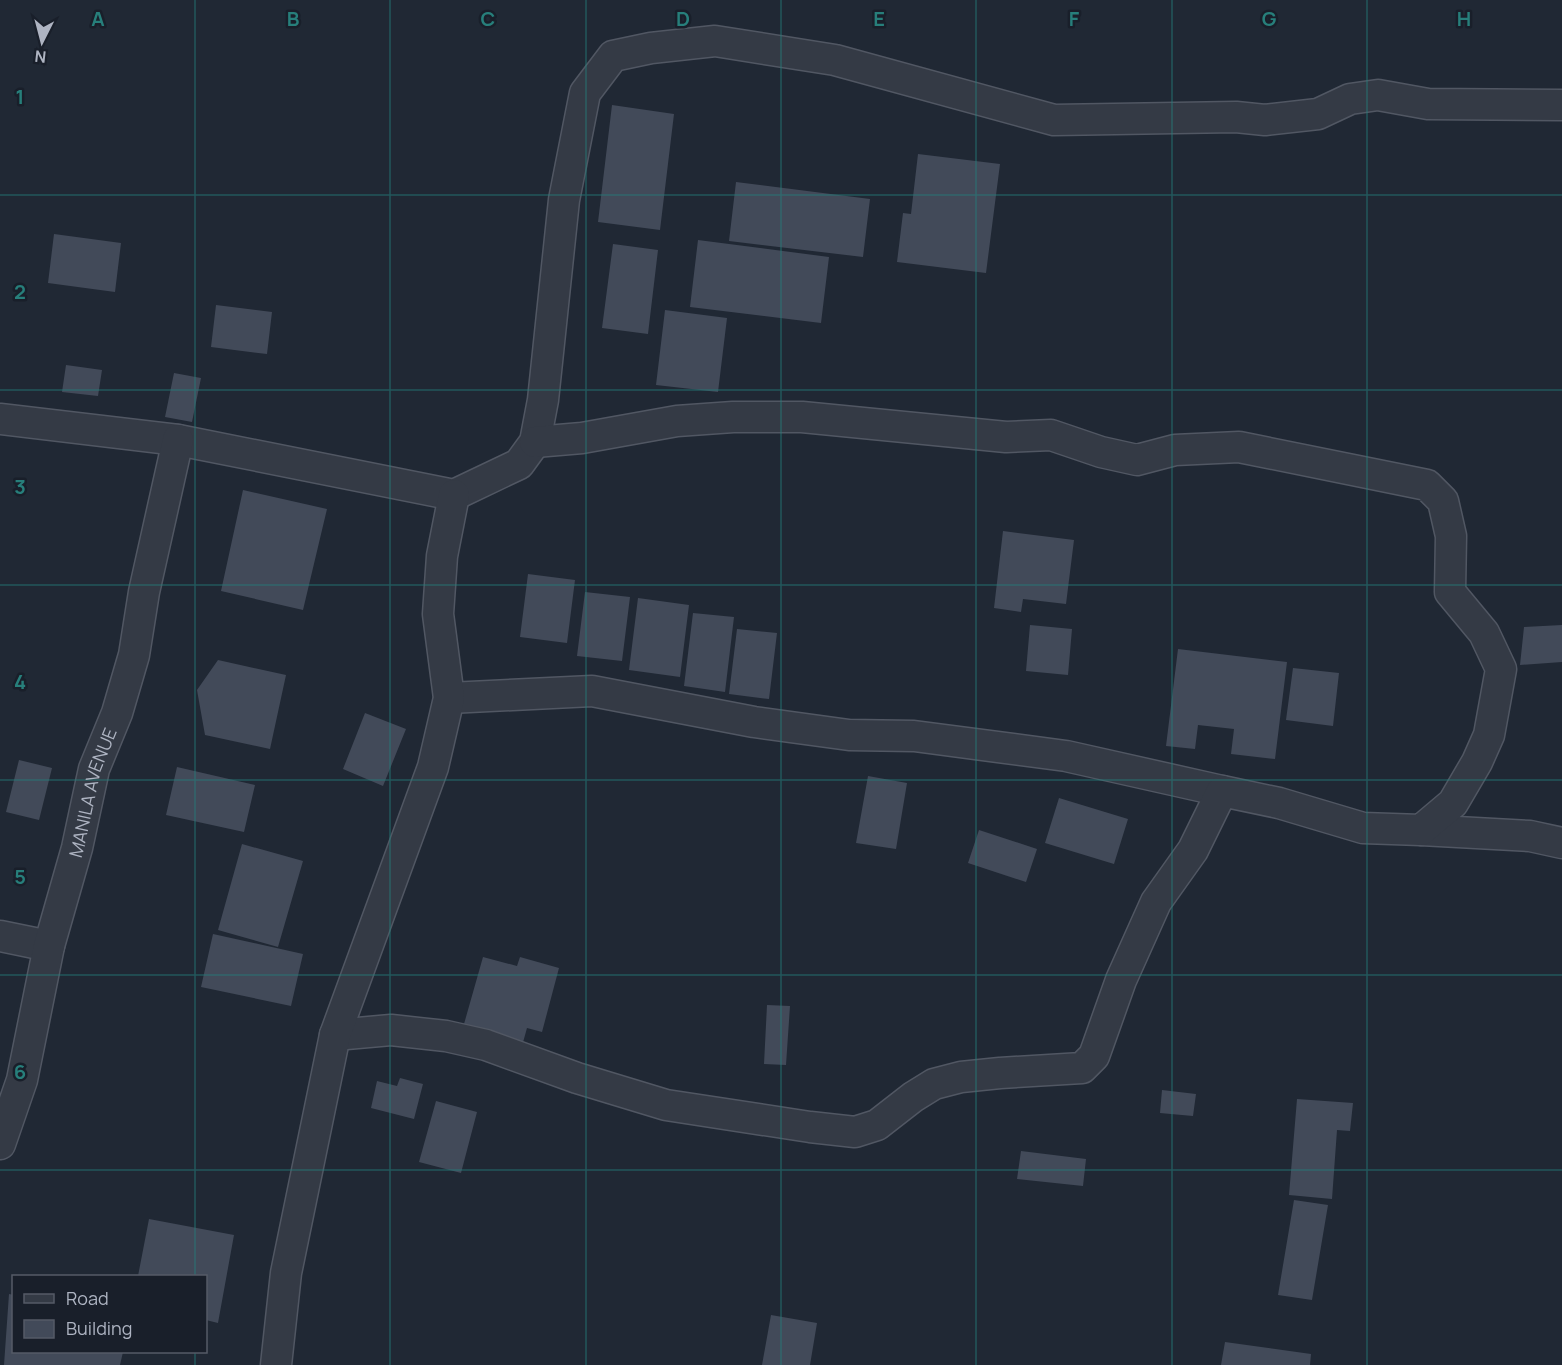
<svg xmlns="http://www.w3.org/2000/svg" width="1562" height="1365" font-family="Manrope,sans-serif">
<style>
.building{fill:#424a59}
.lines{fill:none;stroke-linecap:round;stroke-linejoin:round}
.street-casing{stroke:#515763;stroke-width:33}
.street{stroke:#343a45;stroke-width:30}
.grid{fill:none;stroke:#277f7b;stroke-width:1.5;stroke-opacity:0.55}
.labels{text-anchor:middle;dominant-baseline:central;stroke-width:5;stroke-linejoin:round;paint-order:stroke}
.street-label{font-size:18px;fill:#aeb4c2;stroke:#191f2a}
.grid-label{font-size:20px;text-anchor:middle;font-weight:bold;fill:#277f7b;stroke:#191f2a;stroke-width:5;stroke-linejoin:round;paint-order:stroke}
</style>
<rect width="100%" height="100%" fill="#202834"/>
<path class="building" d="M612,105L674,114L660,230L598,222Z
M918,154L1000,164L986,273L897,262L903,213L911,214Z
M736,182L870,199L863,257L729,241Z
M54,234L121,243L115,292L48,283Z
M698,240L829,257L821,323L690,307Z
M613,244L658,250L648,334L602,328Z
M216,305L272,312L267,354L211,347Z
M665,310L727,318L718,392L656,385Z
M66,365L102,370L98,396L62,392Z
M174,373L201,378L192,422L165,417Z
M243,490L327,509L303,610L221,591Z
M1003,531L1074,540L1066,604L1023,599L1021,612L994,608Z
M528,574L575,580L567,643L520,637Z
M585,592L630,597L622,661L577,656Z
M638,598L689,605L680,677L629,670Z
M693,613L734,617L725,692L684,686Z
M1030,625L1072,629L1068,675L1026,671Z
M1562,625V662L1520,665L1524,627Z
M737,629L777,633L769,699L729,694Z
M1178,649L1287,662L1275,759L1231,754L1234,729L1198,725L1195,749L1166,746Z
M218,660L286,675L270,749L205,735L197,690Z
M1293,668L1339,673L1333,726L1286,720Z
M365,713L406,729L383,786L343,769Z
M19,760L52,768L39,820L6,812Z
M177,767L255,785L244,832L166,815Z
M868,776L907,783L896,849L856,843Z
M1059,798L1128,819L1114,864L1045,843Z
M979,830L1037,849L1026,882L968,863Z
M242,844L303,861L278,947L218,930Z
M213,934L303,954L291,1006L201,987Z
M483,957L517,966L520,957L559,968L542,1032L527,1028L522,1046L483,1036L485,1029L464,1024Z
M767,1005L790,1006L786,1065L764,1064Z
M400,1078L423,1084L414,1119L371,1108L377,1081L397,1086Z
M1162,1090L1196,1094L1193,1116L1160,1113Z
M1297,1099L1353,1103L1350,1131L1337,1130L1332,1199L1289,1195Z
M436,1101L477,1112L461,1173L419,1162Z
M1021,1151L1086,1159L1083,1186L1017,1179Z
M1294,1200L1328,1205L1312,1300L1278,1295Z
M149,1219L234,1235L218,1323L206,1320V1276H138Z
M9,1294L14,1295V1352H123L120,1365H4Z
M771,1315L817,1323L810,1365H762Z
M1225,1342L1311,1354L1310,1365H1221Z"/>
<g class="lines">
<g class="street-casing">
<g id="street">
<path d="M0,419L178,440L454,495L519,464L535,442L543,400L564,200L585,93L613,56L651,48L715,41L835,60L1054,120L1236,117L1265,120L1318,114L1350,99L1378,95L1428,104L1562,105"/>
<path d="M449,698L592,691L754,722L849,735L914,736L1066,756L1222,791"/>
<path d="M1421,830L1530,836L1562,843"/>
<path d="M0,936L49,946"/>
<path d="M335,1035L391,1030L446,1036L486,1045L577,1078L666,1105L810,1127L855,1132L877,1125L913,1097L934,1084L961,1077L1000,1073L1082,1068L1094,1056L1121,980L1156,902L1193,850L1222,791L1279,803L1363,828L1421,830L1453,803L1477,762L1489,735L1501,669L1484,633L1450,592L1451,536L1443,501L1427,485L1239,447L1175,450L1137,460L1101,452L1051,435L1006,437L802,417H733L677,421L582,438L535,442"/>
<path id="s1" d="M0,1144L22,1080L49,946L77,848L94,769L117,713L134,655L144,592L178,440"/>
<path d="M276,1365L286,1273L335,1035L433,767L449,698L438,614L442,556L454,495"/>
</g>
</g>
<use href="#street" class="street"/>
</g>
<path class="grid" d="M195,0V1276M390,0V1365M586,0V1365M781,0V1365M976,0V1365M1172,0V1365M1367,0V1365M0,195H1562M0,390H1562M0,585H1562M0,780H1562M0,975H1562M0,1170H1562M195,1352V1365"/>
<g class="labels">
<g class="street-label">
<text stroke="none"><textPath href="#s1" startOffset="364">MANILA AVENUE</textPath></text>
</g>
</g>
<g class="grid-label">
<text x="98" y="26">A</text>
<text x="293" y="26">B</text>
<text x="488" y="26">C</text>
<text x="683" y="26">D</text>
<text x="879" y="26">E</text>
<text x="1074" y="26">F</text>
<text x="1269" y="26">G</text>
<text x="1464" y="26">H</text>
<text x="20" y="104">1</text>
<text x="20" y="299">2</text>
<text x="20" y="494">3</text>
<text x="20" y="689">4</text>
<text x="20" y="884">5</text>
<text x="20" y="1079">6</text>
</g>
<rect x="12" y="1275" width="195" height="78" fill="#191f2a" stroke="#555b67" stroke-width="1.5"/>
<rect x="24" y="1294" width="30" height="9" fill="#343a45" stroke="#555b67" stroke-width="1.5"/>
<text x="66" y="1305" font-size="18" fill="#aeb4c2">Road</text>
<rect x="24" y="1320" width="30" height="18" fill="#424a59" stroke="#555b67" stroke-width="1.5"/>
<text x="66" y="1335" font-size="18" fill="#aeb4c2">Building</text>
<g transform="translate(42 42) rotate(186)" stroke="#191f2a" stroke-width="4.5" paint-order="stroke">
<path d="M0-4.5L10 22L0 15L-10 22Z" fill="#aeb4c2"/>
<text y="-9" font-size="16" font-weight="bold" text-anchor="middle" fill="#aeb4c2">N</text>
</g>
</svg>
